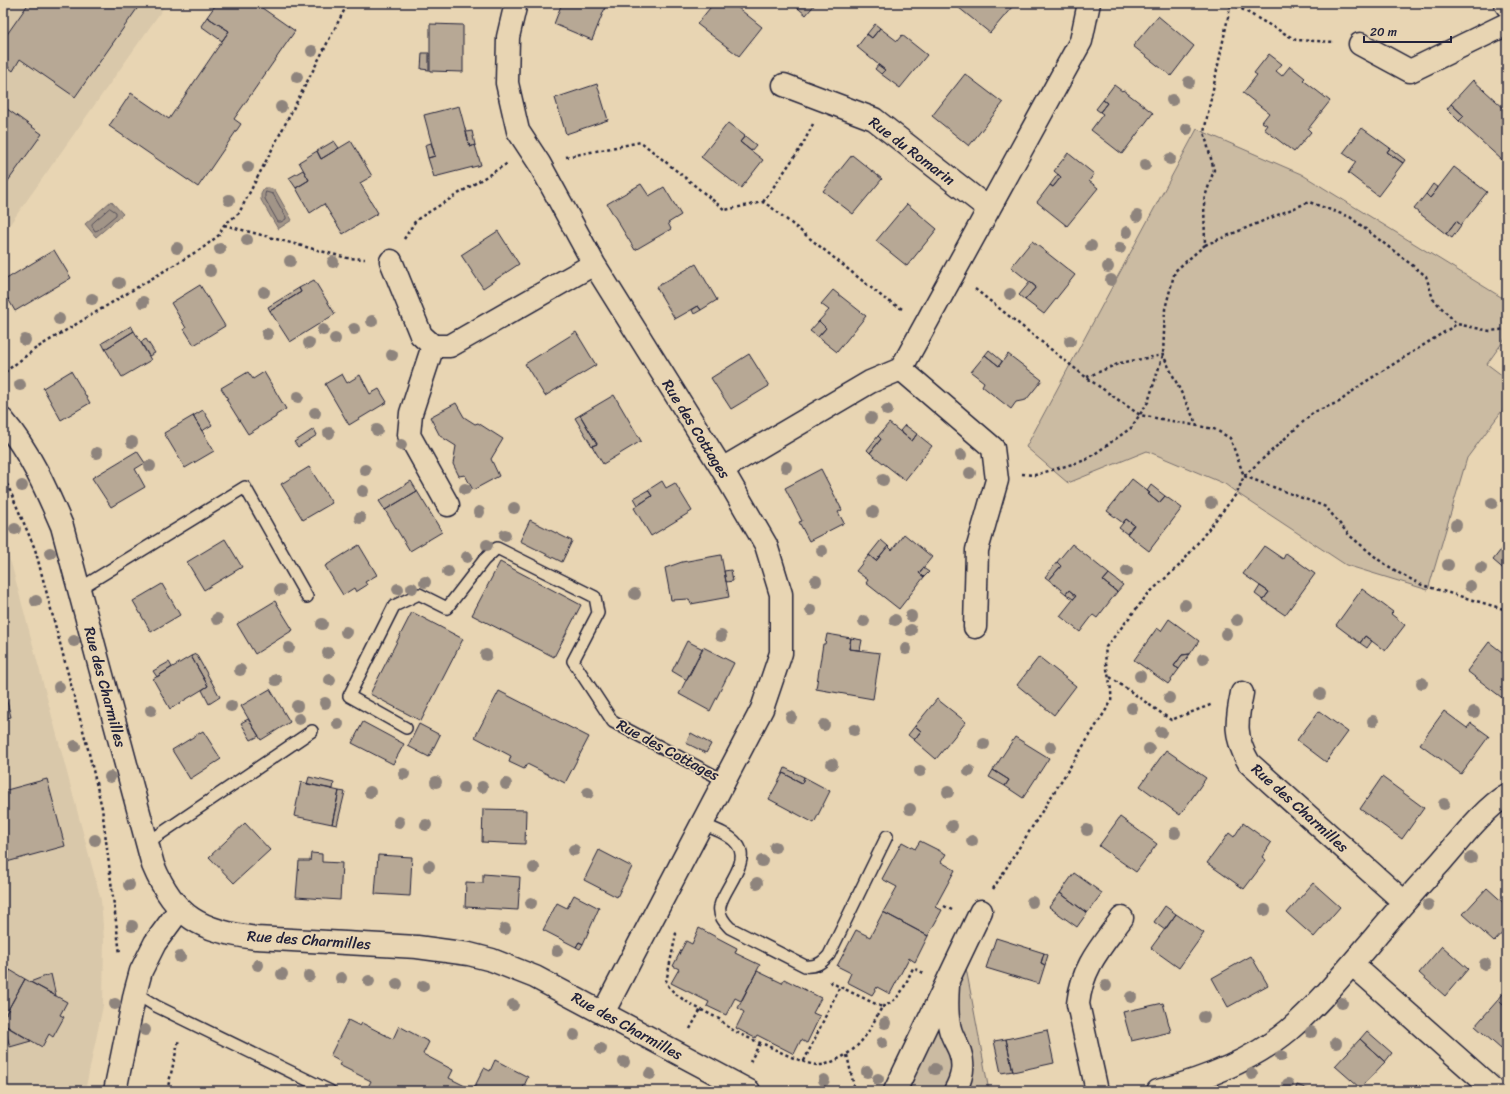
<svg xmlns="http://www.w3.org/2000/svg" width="1510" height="1094" font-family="Sriracha,sans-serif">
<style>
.built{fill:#d9c8aa}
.green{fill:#cbbba2;stroke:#766e6e}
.water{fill:#a29588;stroke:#6f6769}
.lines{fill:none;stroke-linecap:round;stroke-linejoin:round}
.shore{stroke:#55505a;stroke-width:1}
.building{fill:#b7a895;stroke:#22223b}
.lane-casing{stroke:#22223b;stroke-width:14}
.street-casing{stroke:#22223b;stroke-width:25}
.path{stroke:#22223b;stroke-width:2.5;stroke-dasharray:3 3;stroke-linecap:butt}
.lane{stroke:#e8d5b3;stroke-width:11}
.street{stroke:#e8d5b3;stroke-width:22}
.tree{fill:#8e847d}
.labels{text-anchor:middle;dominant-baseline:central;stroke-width:3.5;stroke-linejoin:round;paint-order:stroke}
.street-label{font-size:15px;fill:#22223b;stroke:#e8d5b3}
</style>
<rect width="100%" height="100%" fill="#e8d5b3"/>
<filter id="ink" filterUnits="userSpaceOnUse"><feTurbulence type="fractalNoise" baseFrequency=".025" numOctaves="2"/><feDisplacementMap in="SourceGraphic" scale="8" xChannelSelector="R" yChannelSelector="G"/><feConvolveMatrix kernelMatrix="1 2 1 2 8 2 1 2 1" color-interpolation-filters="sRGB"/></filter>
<g filter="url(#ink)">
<path class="built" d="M3,3H167L3,234Z
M3,544L11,563L101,900L104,939L103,1006L85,1091H3Z"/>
<path class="green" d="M1197,129L1301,174L1501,297L1507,296V336L1487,364L1507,379V404L1467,458L1428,590L1346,565L1237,493L1225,484L1147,451L1068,483L1026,447Z
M966,968L989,1091H961L957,985L961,972Z
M938,1020L957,1064L946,1091H908L907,1085Z"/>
<path class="water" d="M264,188H269L275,190L292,220L278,229L261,200V193Z
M111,201L123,214L96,237L85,224Z"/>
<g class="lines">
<path class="shore" d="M266,192L273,194L286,217V219L281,222H278L265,199V195Z
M110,208L116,212V215L98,230L95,231L92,226V224Z"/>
</g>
<path class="building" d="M29,3H141L75,97L20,59L13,71L3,63V40Z
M217,3H241L246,6L248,3H255L295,31L234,119L241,124L198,187L109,126L131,93L169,119L229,31L207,17Z
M562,3H607L592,40L554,24Z
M714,3H732L762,27L739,56L697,24Z
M792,3H816L806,15Z
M953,3H1007L1012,7L990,33Z
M1283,3H1295L1291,9Z
M1417,3H1428L1423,8Z
M1158,16L1194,46L1171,76L1133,46Z
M207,17L229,31L222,41L201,26Z
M430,24L463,25V72L430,71Z
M875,24L880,28L872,38L867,34Z
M880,28L897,41L902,35L927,55L900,88L881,74L885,70L857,47L867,34L872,38Z
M422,53H429V70L421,69Z
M1269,54L1282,64L1276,71L1282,76L1290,66L1305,78L1303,80L1330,101L1308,129L1311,132L1294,152L1264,129L1267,125L1262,122L1269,113L1243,93L1257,75L1254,73Z
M878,65L885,70L881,74L875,69Z
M965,74L1003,103L969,146L932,116Z
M1473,80L1507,111V155L1502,160L1459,121L1464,116L1451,104Z
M597,84L608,120L566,134L555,98Z
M1114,85L1122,91L1123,90L1153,113L1122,154L1091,130L1103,114L1100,112L1107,103L1103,100Z
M1103,100L1107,103L1100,112L1096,109Z
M1451,104L1464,116L1459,121L1447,109Z
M3,106L42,134L3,188Z
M459,106L470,147L475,145L481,165L434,177L428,158L435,156L424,115Z
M728,123L745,136L740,142L763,160L741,188L701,157Z
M1362,128L1390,148L1387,152L1403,163L1378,196L1348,173L1356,162L1343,153Z
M472,131L475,145L470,147L466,132Z
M745,136L756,145L751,151L740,142Z
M334,141L339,148L321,159L317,151Z
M351,141L372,176L360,183L378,213L343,234L324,204L310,213L296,188L309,180L299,162L317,151L321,159Z
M431,143L435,156L428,158L425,145Z
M1390,148L1405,160L1403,163L1387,152Z
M1068,153L1094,174L1089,181L1098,188L1067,226L1037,202L1050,185L1053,187L1061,177L1054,171Z
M852,155L882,179L853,214L823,191Z
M1454,167L1487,192L1461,225L1456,221L1446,234L1414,209L1426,194L1430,198Z
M303,170L309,180L296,188L289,178Z
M1058,174L1061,177L1053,187L1050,185Z
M641,184L649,196L664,187L681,215L668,223L671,229L635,250L607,204Z
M1433,184L1438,188L1430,198L1426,194Z
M907,204L937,229L907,266L876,241Z
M1456,221L1461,225L1452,238L1446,234Z
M498,231L519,264L483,288L461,255Z
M1032,241L1075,275L1044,314L1025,300L1036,287L1011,267Z
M54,250L71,278L15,311L3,290V281Z
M696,264L717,300L701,310L698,306L675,319L656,287Z
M314,280L335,314L290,342L270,311L301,292L299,288Z
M1030,282L1036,287L1025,300L1019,295Z
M200,285L225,326L194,345L184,329L186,328L171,303Z
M299,288L301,292L270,311L268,307Z
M833,290L866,316L837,352L818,337L826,328L819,321L829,310L821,304Z
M698,306L701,310L694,314L692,310Z
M819,321L826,328L818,337L810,331Z
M131,326L134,331L105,349L102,343Z
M134,331L151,360L122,377L105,349Z
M576,332L596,365L545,396L525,364Z
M146,339L155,353L149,356L141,342Z
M989,350L1002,361L999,366L985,355Z
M749,354L769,386L731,409L711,378Z
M1008,354L1042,380L1026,400L1016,402L1011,409L982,386L984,382L971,372L985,355L999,366Z
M71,371L90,403L61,420L43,388Z
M248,372L253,379L264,372L286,409L276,415V417L248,434L226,399H228L221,388Z
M342,374L347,383L360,375L370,394L379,389L387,402L349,425L325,384Z
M614,395L641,441L603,464L592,446L597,444L580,415Z
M456,403L464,417L475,424L478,423L503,439L491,459L499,476L473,490L465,475L459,476L453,464L456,446L440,436L430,417Z
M203,410L212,425L202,431L193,416Z
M580,415L597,444L592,446L575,418Z
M193,416L214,451L185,468L164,433Z
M889,423L912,441L917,434L932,446L905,480L870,453L881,439L878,436Z
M905,425L917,434L912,441L900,431Z
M314,429L317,435L298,447L294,442Z
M878,436L881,439L870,453L867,450Z
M137,451L145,463L135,469L145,487L111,507L92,478Z
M309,467L332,503L303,520L281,484Z
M821,469L842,510L838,512L844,523L809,541L799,522L802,521L785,488Z
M1132,479L1150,493L1148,494L1159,503L1165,496L1182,508L1149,551L1127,534L1134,525L1126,519L1123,523L1107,511Z
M411,481L417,491L385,510L379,501Z
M662,481L666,488L675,483L692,511L651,536L634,508L652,496L648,490Z
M1151,485L1165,496L1159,503L1148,494L1150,493L1147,491Z
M648,490L652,496L638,505L634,498Z
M417,491L442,532L410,551L385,510Z
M1126,519L1134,525L1127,534L1119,528Z
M530,520L572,541L562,562L520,541Z
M904,534L932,557L919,573L924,577L899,609L866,583L868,580L856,571L869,555L876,561L888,546L892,550Z
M225,539L242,567L204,590L187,562Z
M881,540L888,546L876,561L869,555Z
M1507,542V572L1493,560Z
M1072,544L1109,574L1103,581L1117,592L1097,618L1093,615L1080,632L1060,616L1076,596L1069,590L1066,594L1049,580L1061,566L1057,562Z
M359,545L377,575L365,582L367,585L356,592L354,588L343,595L325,566Z
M1264,546L1283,559L1286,553L1315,574L1285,615L1263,600L1269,592L1243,574Z
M721,555L729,597L691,604L689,599L671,600L665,568L682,562Z
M500,562L581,605L554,657L472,615Z
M1057,562L1061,566L1049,580L1045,577Z
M923,568L929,572L924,577L919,573Z
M731,570L733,581L726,582L724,571Z
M1109,574L1123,585L1117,592L1103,581Z
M162,584L180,615L151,632L133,601Z
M1260,586L1269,592L1263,600L1255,594Z
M1362,589L1393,612L1391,614L1405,625L1385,651L1365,636L1360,643L1336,625Z
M1069,590L1076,596L1073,599L1066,594Z
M275,601L293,630L255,654L237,624Z
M412,612L463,639L421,721L370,694Z
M1169,619L1199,641L1190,654L1182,655L1174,666L1179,669L1168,684L1134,660L1157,628L1161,631Z
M827,634L851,638L849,649L880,653L873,699L816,689L823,644H825Z
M1365,636L1372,641L1367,648L1360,643Z
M851,638L862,640L860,650L849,649Z
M687,641L703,649L687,680L672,671Z
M1489,642L1507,656V698L1505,700L1467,671Z
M703,647L734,663L710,711L679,694Z
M196,654L220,697L209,704L202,690L208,686L191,656Z
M1190,654L1179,669L1174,666L1182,655Z
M191,656L208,686L170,709L153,679Z
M1039,657L1076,686L1054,715L1017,685Z
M169,662L172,667L157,677L153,671Z
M3,686L11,717L3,719Z
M270,689L290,722L261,740L241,706Z
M499,691L589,737L565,783L527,764L524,769L509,762L511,756L475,737Z
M937,699L966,722L936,759L914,740L921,731L915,726Z
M1319,711L1348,732L1326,762L1297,740Z
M1444,711L1467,728L1471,723L1489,736L1461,774L1420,744Z
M248,719L259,736L251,740L241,723Z
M363,722L404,744L393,764L352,743Z
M419,724L440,735L429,757L408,746Z
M915,726L921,731L914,740L908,735Z
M203,731L221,759L190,779L172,750Z
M691,733L711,744L706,753L686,743Z
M1015,737L1049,758L1023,798L1005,786L1009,780L993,770Z
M1166,750L1206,778L1180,815L1140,786Z
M785,768L804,777L802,783L783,773Z
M993,770L1009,780L1005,786L989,777Z
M783,773L802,783L804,777L830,791L814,823L769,799Z
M309,777L334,783L333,789L307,784Z
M1382,777L1424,808L1402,839L1360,809Z
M47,779L65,846L3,863V791Z
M301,782L339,791L332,824L294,816Z
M339,791L345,792L337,825L332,824Z
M483,809L526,810L525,844L482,842Z
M1120,817L1157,844L1136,872L1099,846Z
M245,823L270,850L234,883L209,857Z
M1243,823L1271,843L1262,857L1266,860L1244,889L1207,863L1229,833L1234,837Z
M920,841L946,854L941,862L955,870L935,907L942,910L928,936L883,912L897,887L882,879L902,842L915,849Z
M599,850L632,867L617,897L584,880Z
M311,853L322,854V862L342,863L340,900L296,897L299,861H310Z
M378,855L412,857L410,896L375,894Z
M1074,873L1102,893L1087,913L1060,893Z
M483,874L520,877L518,910L465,907L466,882L483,883Z
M1313,883L1340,907L1314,937L1287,913Z
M1487,888L1507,906V928L1494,942L1463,914Z
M1060,893L1087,913L1077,927L1049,907Z
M574,895L599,908L583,944L579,942L576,947L543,930L557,903L567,908Z
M1165,906L1176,914L1165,930L1154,922Z
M883,912L928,936L915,962L909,958L890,994L877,987L872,995L847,982L851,973L837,966L856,930L870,937Z
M1176,914L1204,933L1179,968L1151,948Z
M699,928L737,948L735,953L760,965L741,1001L735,998L726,1015L707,1006L709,1002L671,983L679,969L673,966L686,941L692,944Z
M996,938L1044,953L1041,963L1045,965L1039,984L986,968Z
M579,942L583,944L580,949L576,947Z
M1442,946L1468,969L1445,996L1419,973Z
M1044,953L1048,955L1045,965L1041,963Z
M1251,956L1268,985L1228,1007L1212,978Z
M3,966L10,970L3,983Z
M10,970L25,979L3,1019V983Z
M757,971L782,983L784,979L821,998L813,1013L820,1016L807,1043L801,1040L794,1054L757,1035L755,1038L736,1028L744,1012L738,1008Z
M51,974L56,996L30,982Z
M25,979L67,1002L60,1015L64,1017L53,1037L49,1034L42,1047L3,1024V1019Z
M1507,989V999L1502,1004L1498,1000Z
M1507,999V1008L1502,1004Z
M1498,1000L1507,1008V1042L1501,1049L1475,1026Z
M1163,1003L1171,1032L1131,1041L1123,1012Z
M348,1020L360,1026L362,1023L393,1039L399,1026L429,1042L423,1054L453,1070L449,1078L473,1090L484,1068L490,1071L495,1060L528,1077L523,1088L527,1090V1091H366L371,1081L339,1065L341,1062L330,1056Z
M4,1025L31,1041L10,1047Z
M1047,1030L1054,1063L1013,1072L1006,1039Z
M1367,1031L1392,1053L1385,1062L1360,1039Z
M1006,1039L1013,1071L1001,1073L994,1041Z
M1360,1039L1385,1062L1360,1088L1335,1066Z
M1297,1085L1313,1091H1295Z
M1418,1085L1423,1089L1421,1091H1412Z
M1426,1086L1431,1091H1421Z"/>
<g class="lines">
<g class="lane-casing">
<path id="lane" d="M79,589L245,487L307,597
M406,728L349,696L394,606L419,594L447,608L484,560L497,548L595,597L598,613L573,661L613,722L725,781
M702,824C714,829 729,834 737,844C752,861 723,889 720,906C718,915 724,922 730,928L805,966C816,967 822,963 829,955L887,836
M147,843L312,731
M135,993L156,1006L330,1091"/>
</g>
<g class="street-casing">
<path id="street" d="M516,3L508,37L507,83L518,131L539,163L594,264L722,469L766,545L781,594V653L762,709L603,1013
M1505,3L1507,6
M1360,44L1410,71L1507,24
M784,85L874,119L989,209
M391,261L421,335L433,346H450L594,264
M433,346L411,413L409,435L448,505
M901,369L993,448L997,480L977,550L975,627
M3,420C30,452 46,489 62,526L153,865C175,918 201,931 256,938L417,947L469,954L492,960L535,977L749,1091
M722,469L870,382L901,369L1081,41L1089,3
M1242,693C1236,722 1234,737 1249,763L1404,902
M1352,964L1495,1091
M948,985C947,999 946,1015 950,1029C952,1037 957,1044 960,1052C965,1066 962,1078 955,1091
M115,1091L135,993L141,971L155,943L180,909
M895,1091L981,911
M1097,1091L1078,1004C1082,967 1101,947 1122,918
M1158,1091C1205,1079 1252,1061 1289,1030C1319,1004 1344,973 1369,944C1392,916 1415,890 1439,864C1456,845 1485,807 1507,795"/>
</g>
<path class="path" d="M1231,3L1296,40L1335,42
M566,157L641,142L725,210L763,202L771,207L885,299L904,310
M763,202L802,146L813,124
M224,225L347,258L365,259
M404,239L416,220L508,163
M1205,245L1309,202L1350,217L1426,276L1433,299L1457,324
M975,289L1087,378L1140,415L1214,429L1230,438L1244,476L1326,507L1349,535L1379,560L1399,573L1422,585L1507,610
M5,372L35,349L204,247L219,235L224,225L239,213L348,3
M1087,377L1120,363L1163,355L1198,427
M1022,474L1035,475L1086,460L1131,428L1148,402L1163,355L1165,309L1175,271L1205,245L1204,200L1214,170L1204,132L1231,3
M3,479L8,486L35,549L88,749L102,808L120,954
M1110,677L1171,720L1213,704
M993,889L1111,702C1113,683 1103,666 1106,647L1148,594L1181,564L1237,493L1244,476L1314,412L1339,402L1362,384L1457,324L1490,331L1507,329
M944,906L952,910
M675,933L676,934L666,982C674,999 705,1011 721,1020C729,1031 753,1040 766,1045C778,1051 808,1066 820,1065C826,1065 832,1062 838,1059C863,1047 869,1030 882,1007L832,983L830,980
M882,1007C902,999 904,986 913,968L924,973
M690,1029L701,1009
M847,1055L855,1091
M804,1061L840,986
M750,1062L760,1043
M167,1091L179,1039"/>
<use href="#lane" class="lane"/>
<use href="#street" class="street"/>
</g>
<g class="tree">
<circle cx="312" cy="51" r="6"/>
<circle cx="297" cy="77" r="6"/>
<circle cx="1189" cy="82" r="6"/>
<circle cx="1172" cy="100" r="6"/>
<circle cx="281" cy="107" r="6"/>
<circle cx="1187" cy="129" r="6"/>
<circle cx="1170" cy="159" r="6"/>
<circle cx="1145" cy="165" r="6"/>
<circle cx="248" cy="167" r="6"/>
<circle cx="229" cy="200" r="6"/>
<circle cx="1137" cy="216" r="6"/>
<circle cx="1127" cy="232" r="6"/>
<circle cx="247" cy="240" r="6"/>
<circle cx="1091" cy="246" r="6"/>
<circle cx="177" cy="248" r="6"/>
<circle cx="1120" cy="248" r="6"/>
<circle cx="220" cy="249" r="6"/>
<circle cx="290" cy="261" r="6"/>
<circle cx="333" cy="262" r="6"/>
<circle cx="1108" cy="267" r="6"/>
<circle cx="210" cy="271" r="6"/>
<circle cx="1111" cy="280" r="6"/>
<circle cx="119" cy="283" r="6"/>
<circle cx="264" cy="292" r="6"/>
<circle cx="1010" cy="294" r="6"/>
<circle cx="92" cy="299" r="6"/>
<circle cx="143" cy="302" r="6"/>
<circle cx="59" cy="319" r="6"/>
<circle cx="372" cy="321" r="6"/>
<circle cx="354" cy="329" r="6"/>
<circle cx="323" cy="330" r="6"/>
<circle cx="267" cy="334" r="6"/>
<circle cx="335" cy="339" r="6"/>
<circle cx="25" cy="340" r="6"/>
<circle cx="1070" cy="341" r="6"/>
<circle cx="309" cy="343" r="6"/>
<circle cx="392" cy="355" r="6"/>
<circle cx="20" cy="385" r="6"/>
<circle cx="298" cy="397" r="6"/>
<circle cx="887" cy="410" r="6"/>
<circle cx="315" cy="413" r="6"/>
<circle cx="871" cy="418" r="6"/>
<circle cx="377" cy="430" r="6"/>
<circle cx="329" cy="433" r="6"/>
<circle cx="132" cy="442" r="6"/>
<circle cx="401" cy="445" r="6"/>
<circle cx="97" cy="453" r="6"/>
<circle cx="961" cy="455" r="6"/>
<circle cx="150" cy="466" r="6"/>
<circle cx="786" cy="467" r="6"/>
<circle cx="365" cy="470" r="6"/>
<circle cx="970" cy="473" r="6"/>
<circle cx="883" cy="480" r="6"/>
<circle cx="22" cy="486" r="6"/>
<circle cx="465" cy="489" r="6"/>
<circle cx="363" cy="491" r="6"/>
<circle cx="1211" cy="503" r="6"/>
<circle cx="1492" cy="503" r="6"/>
<circle cx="514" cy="508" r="6"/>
<circle cx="479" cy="512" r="6"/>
<circle cx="873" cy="512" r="6"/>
<circle cx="360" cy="518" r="6"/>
<circle cx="1456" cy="525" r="6"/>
<circle cx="15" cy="529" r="6"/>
<circle cx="505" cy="535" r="6"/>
<circle cx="487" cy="545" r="6"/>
<circle cx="822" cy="551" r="6"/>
<circle cx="50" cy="553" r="6"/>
<circle cx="467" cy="557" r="6"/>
<circle cx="1448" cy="565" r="6"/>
<circle cx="1481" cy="568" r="6"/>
<circle cx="1127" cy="571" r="6"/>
<circle cx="448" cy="572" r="6"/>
<circle cx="816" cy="581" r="6"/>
<circle cx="425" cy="582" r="6"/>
<circle cx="1470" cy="586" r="6"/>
<circle cx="412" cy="588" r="6"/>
<circle cx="398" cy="589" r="6"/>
<circle cx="280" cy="590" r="6"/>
<circle cx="635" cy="594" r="6"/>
<circle cx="36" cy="601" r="6"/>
<circle cx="1185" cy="605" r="6"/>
<circle cx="811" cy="610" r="6"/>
<circle cx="911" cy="616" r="6"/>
<circle cx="217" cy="619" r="6"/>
<circle cx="895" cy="620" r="6"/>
<circle cx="1237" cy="620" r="6"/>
<circle cx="864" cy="621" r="6"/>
<circle cx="322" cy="624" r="6"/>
<circle cx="911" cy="630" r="6"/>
<circle cx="346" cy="632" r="6"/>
<circle cx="1226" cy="634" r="6"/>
<circle cx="721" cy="636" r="6"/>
<circle cx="74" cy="641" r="6"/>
<circle cx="289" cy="648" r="6"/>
<circle cx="906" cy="649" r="6"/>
<circle cx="328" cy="653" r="6"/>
<circle cx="486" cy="655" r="6"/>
<circle cx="1203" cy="659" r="6"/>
<circle cx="240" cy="670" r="6"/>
<circle cx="1140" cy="676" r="6"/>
<circle cx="276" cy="680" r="6"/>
<circle cx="330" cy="680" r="6"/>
<circle cx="1422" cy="683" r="6"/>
<circle cx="59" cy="687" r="6"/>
<circle cx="1320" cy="694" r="6"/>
<circle cx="1169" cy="698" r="6"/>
<circle cx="325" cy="703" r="6"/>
<circle cx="231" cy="706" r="6"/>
<circle cx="297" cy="706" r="6"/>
<circle cx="1132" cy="708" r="6"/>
<circle cx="151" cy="710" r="6"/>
<circle cx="1474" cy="712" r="6"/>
<circle cx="791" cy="717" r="6"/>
<circle cx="299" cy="719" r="6"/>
<circle cx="1373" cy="721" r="6"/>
<circle cx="338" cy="724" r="6"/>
<circle cx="824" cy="725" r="6"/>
<circle cx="854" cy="730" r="6"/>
<circle cx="1161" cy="732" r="6"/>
<circle cx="984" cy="744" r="6"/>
<circle cx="75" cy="746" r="6"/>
<circle cx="1051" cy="747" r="6"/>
<circle cx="1149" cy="749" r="6"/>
<circle cx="832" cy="764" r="6"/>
<circle cx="920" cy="771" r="6"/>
<circle cx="969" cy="771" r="6"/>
<circle cx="404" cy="774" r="6"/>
<circle cx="110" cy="777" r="6"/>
<circle cx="436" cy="782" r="6"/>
<circle cx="506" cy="784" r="6"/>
<circle cx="482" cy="787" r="6"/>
<circle cx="464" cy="788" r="6"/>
<circle cx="370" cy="792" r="6"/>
<circle cx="948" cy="792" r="6"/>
<circle cx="588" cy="793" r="6"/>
<circle cx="1444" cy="804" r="6"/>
<circle cx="910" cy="809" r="6"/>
<circle cx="399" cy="822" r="6"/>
<circle cx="426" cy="825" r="6"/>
<circle cx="952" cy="826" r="6"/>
<circle cx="1087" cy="830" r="6"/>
<circle cx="1175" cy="833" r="6"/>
<circle cx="95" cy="840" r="6"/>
<circle cx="972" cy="841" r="6"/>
<circle cx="775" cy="847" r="6"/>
<circle cx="574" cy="850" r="6"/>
<circle cx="1471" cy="858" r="6"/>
<circle cx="762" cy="861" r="6"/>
<circle cx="429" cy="866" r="6"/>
<circle cx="534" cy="868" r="6"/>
<circle cx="757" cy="883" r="6"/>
<circle cx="129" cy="885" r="6"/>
<circle cx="1032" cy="902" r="6"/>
<circle cx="531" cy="903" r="6"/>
<circle cx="1428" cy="905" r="6"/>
<circle cx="1265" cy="910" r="6"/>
<circle cx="132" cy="926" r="6"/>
<circle cx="505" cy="929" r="6"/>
<circle cx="557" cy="951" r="6"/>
<circle cx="180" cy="957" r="6"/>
<circle cx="1485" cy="964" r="6"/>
<circle cx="258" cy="965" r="6"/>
<circle cx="282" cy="974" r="6"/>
<circle cx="309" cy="976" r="6"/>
<circle cx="341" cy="978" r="6"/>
<circle cx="369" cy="981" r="6"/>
<circle cx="397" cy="984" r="6"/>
<circle cx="423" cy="986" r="6"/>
<circle cx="1106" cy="986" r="6"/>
<circle cx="1131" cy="997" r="6"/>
<circle cx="1342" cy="1003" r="6"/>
<circle cx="115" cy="1004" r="6"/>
<circle cx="513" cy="1005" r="6"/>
<circle cx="1204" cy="1017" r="6"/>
<circle cx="885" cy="1023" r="6"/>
<circle cx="145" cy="1030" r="6"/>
<circle cx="1311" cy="1032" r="6"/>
<circle cx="574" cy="1035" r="6"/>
<circle cx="882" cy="1043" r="6"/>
<circle cx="1336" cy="1043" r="6"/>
<circle cx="601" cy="1049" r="6"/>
<circle cx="1281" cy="1056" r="6"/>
<circle cx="624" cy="1062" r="6"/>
<circle cx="935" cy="1069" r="6"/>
<circle cx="867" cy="1072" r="6"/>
<circle cx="650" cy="1074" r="6"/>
<circle cx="1252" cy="1074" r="6"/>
<circle cx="878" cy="1079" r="6"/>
<circle cx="824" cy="1080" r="6"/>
<circle cx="1288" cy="1084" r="6"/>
</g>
</g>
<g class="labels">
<g class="street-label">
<text transform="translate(912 151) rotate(37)">Rue du Romarin</text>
<text transform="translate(696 429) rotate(58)">Rue des Cottages</text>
<text transform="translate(105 687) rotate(75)">Rue des Charmilles</text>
<text transform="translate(668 750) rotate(28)">Rue des Cottages</text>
<text transform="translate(1300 808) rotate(42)">Rue des Charmilles</text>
<text transform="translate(309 940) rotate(4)">Rue des Charmilles</text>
<text transform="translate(627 1026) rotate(29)">Rue des Charmilles</text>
</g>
</g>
<rect width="1510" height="1094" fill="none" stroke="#e8d5b3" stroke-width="16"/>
<rect x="8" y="8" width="1494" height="1078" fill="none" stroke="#22223b" stroke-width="1.5" filter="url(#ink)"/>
<path d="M1364 36v6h87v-6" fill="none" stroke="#22223b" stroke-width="2"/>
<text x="1370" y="36" font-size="12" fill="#22223b" stroke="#e8d5b3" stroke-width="3" paint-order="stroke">20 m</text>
</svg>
